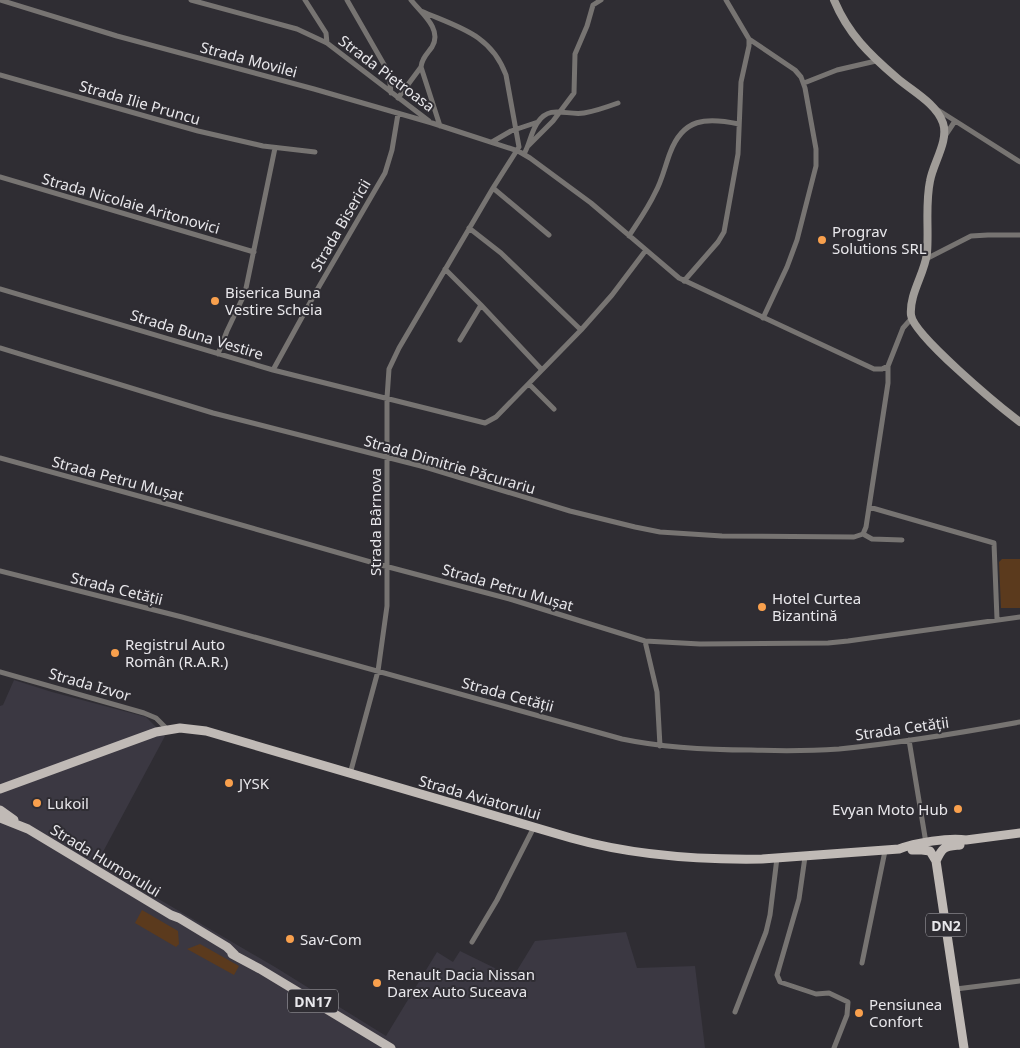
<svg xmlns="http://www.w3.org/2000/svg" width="1020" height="1048" font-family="'Noto Sans',sans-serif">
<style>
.built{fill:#3b3842}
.green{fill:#5b3a1d}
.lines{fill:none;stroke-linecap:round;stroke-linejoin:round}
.street{stroke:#777472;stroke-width:5}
.secondary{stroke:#a09c98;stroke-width:8}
.primary{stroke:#c0bab6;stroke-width:9}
.poi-dot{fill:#f9a04d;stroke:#2f2d33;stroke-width:2}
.labels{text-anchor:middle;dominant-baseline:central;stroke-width:4;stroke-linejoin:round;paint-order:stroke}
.shield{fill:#2f2d33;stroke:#b0afb4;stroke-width:1}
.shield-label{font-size:14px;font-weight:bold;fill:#e8e7eb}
.street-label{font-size:15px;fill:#e8e7eb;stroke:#2f2d33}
.poi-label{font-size:15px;fill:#e8e7eb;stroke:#2f2d33;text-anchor:start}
</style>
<rect width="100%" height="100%" fill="#2f2d33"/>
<path class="built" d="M14,680L52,692L146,717L165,736L97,863L275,967L386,1036L437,952L453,962L460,951L513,977L535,941L626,932L637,968L695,966L705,1048H0V706L3,705Z"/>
<path class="green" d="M1002,559H1020V608H1001L999,562Z
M142,910L178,931L179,944L176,947L135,923Z
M200,944L239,966L234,975L187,949Z"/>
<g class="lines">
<path class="street" d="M0,0L117,36L314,89L432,123L518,151L530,158L591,203L679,278L874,369H882L888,366
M191,0L297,29L327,43L429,121
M305,0L326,33L327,43
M347,0L386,68L389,74L391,93
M411,0C421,13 443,29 432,47C427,54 422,58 421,67L440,126
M726,0L749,39L795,70L801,77L805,88L816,149V166L797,240L787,267L763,318
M0,75L198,131L263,146L315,152
M804,83L837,70L876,61
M398,98L421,67
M938,110L1020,162
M945,136L955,121
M492,142L511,131L538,122
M528,146L553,121L574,93L575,54L587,26L593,5L601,0
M524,154C530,144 531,131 538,122C550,104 567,116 584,113C596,111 607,107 618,103
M0,177L254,252
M493,188L549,235
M469,228L501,253L581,330
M629,236C638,222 648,208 655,193C662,181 665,166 670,153C683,118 706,117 739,124
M926,259L971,236L988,235H1020
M445,269L481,305L542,370
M684,281L718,242L724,232L738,154L741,82L749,46V39
M0,289L273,370L485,423L496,417L581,330L612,295L646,250
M460,340L481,305
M0,348L213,413L425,467L570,511L635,527L660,532L722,536L854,537L863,534
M218,354L227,331L245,293L275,148
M273,370L317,290L385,173L392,150L398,114
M529,384L554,409
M0,458L175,506L381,565L513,600L645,641L700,644L828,643L848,641L1020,617
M869,507L994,543L997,619
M863,534L866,527L888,383V366L903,328L911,319
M863,534L872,539L902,540
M0,571L182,617L622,739C665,748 707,750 751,750C780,751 809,751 839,749C899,743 960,733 1020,722
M645,641L657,692L660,746
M0,672L144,713L156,718L167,729
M909,740L926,843
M350,774L378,671L387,606V398L389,369L399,348L493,188L519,147L506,75C491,34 458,27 421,11
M805,857L799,899L777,975L780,982L816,994L829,993L848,1002L847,1015L834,1048
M472,942L497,900L534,827
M862,963L885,851
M956,989L1020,981
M735,1012L766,932L770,915L777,858"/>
<path class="secondary" d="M834,0C848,34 870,55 897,78C912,91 936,103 943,123C949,141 933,163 930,181C925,205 929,229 927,253C925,273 909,294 911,315C913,335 1000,407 1020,422"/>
<path class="primary" d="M0,789L156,732L180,728L206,731L571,838C631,855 700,860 762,859L899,849C914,843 950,837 966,840L1020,833
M0,810L14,820
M0,818L28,829L171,915L179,918L227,947L235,955
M912,850H922L930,851L936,861L964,1048
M936,861C943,846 944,847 960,845
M232,954L260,969L391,1048"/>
</g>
<g class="poi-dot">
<circle cx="822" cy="240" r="5"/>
<circle cx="215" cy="301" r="5"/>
<circle cx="762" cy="607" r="5"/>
<circle cx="115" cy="653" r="5"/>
<circle cx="229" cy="783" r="5"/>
<circle cx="37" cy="803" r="5"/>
<circle cx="958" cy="809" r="5"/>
<circle cx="290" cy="939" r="5"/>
<circle cx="377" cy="983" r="5"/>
<circle cx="859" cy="1013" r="5"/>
</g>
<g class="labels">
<g class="shield">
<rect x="926" y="913.5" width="40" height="23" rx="4"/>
<rect x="288" y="989.5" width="50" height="23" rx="4"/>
</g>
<g class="shield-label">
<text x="946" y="925">DN2</text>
<text x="313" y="1001">DN17</text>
</g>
<g class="street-label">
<text transform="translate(249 59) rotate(15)">Strada Movilei</text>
<text transform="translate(387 73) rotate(37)">Strada Pietroasa</text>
<text transform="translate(140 102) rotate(16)">Strada Ilie Pruncu</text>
<text transform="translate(131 203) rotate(16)">Strada Nicolaie Aritonovici</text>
<text transform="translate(340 225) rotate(-60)">Strada Bisericii</text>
<text transform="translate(197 334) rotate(17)">Strada Buna Vestire</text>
<text transform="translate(450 464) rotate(16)">Strada Dimitrie Păcurariu</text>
<text transform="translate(118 478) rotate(15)">Strada Petru Mușat</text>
<text transform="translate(375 522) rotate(-90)">Strada Bârnova</text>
<text transform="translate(508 587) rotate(16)">Strada Petru Mușat</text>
<text transform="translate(117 588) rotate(14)">Strada Cetății</text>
<text transform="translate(90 684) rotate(16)">Strada Izvor</text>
<text transform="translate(508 694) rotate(15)">Strada Cetății</text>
<text transform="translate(902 728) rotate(-8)">Strada Cetății</text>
<text transform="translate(480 797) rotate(16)">Strada Aviatorului</text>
<text transform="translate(106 860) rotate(31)">Strada Humorului</text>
</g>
<g class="poi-label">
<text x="832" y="231">Prograv<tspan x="832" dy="17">Solutions SRL</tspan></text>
<text x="225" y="292">Biserica Buna<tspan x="225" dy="17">Vestire Scheia</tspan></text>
<text x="772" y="598">Hotel Curtea<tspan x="772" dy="17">Bizantină</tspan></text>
<text x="125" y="644">Registrul Auto<tspan x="125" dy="17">Român (R.A.R.)</tspan></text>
<text x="239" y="783">JYSK</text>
<text x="47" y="803">Lukoil</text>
<text x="948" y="809" text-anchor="end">Evyan Moto Hub</text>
<text x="300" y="939">Sav-Com</text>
<text x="387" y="974">Renault Dacia Nissan<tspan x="387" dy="17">Darex Auto Suceava</tspan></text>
<text x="869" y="1004">Pensiunea<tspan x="869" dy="17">Confort</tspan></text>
</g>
</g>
</svg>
